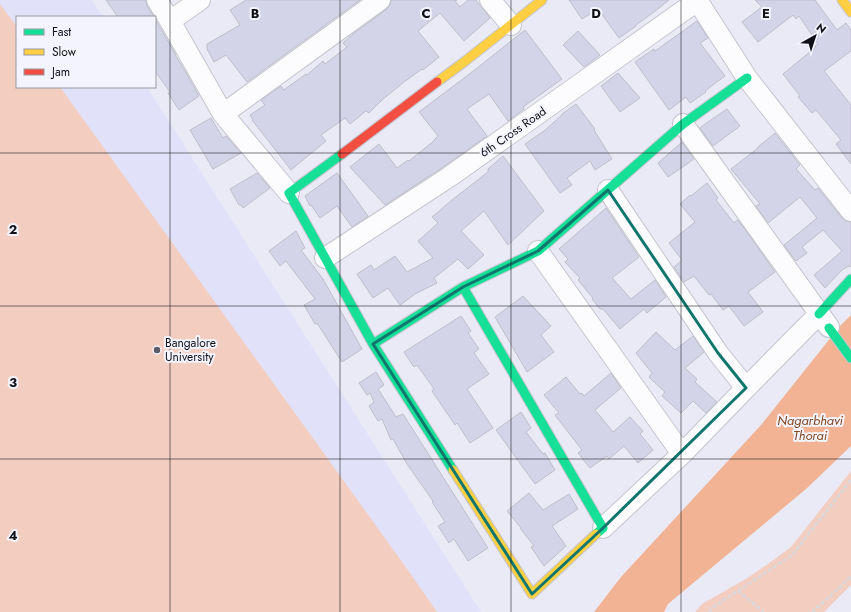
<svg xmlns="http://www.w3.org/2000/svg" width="851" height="612" font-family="Jost,sans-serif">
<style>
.built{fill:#e1e2f9}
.green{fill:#f2cdc0}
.water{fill:#f2b394}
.building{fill:#d4d4e8;stroke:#bebfc9}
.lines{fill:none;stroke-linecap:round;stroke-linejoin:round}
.street-casing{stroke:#c5c5cf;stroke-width:22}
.fast-casing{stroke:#c5c5cf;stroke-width:11}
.slow-casing{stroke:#c5c5cf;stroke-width:11}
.jam-casing{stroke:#c5c5cf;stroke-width:11}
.path{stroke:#d8d8dd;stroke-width:2.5;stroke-dasharray:4 2;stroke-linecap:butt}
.street{stroke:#fcfcfe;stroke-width:20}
.fast{stroke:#16e098;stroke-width:9}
.slow{stroke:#ffcf43;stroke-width:9}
.jam{stroke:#f24e42;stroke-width:9}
.marked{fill:none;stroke:#0f766e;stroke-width:3;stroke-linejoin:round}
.grid{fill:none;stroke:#101018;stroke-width:1;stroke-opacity:0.55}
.poi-dot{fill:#5c5c66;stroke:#f3f4fe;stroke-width:1.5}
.labels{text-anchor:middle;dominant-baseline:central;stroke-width:4;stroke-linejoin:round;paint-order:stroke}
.street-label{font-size:12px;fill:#101018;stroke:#f3f4fe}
.poi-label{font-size:12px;fill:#101018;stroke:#f3f4fe;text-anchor:start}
.water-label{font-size:13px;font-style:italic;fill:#804422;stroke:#f3f4fe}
.grid-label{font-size:13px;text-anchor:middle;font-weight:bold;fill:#101018;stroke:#f3f4fe;stroke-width:4;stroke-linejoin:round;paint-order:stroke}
</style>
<rect width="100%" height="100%" fill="#eaeaf7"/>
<path class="built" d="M0,0H92L103,17H17V87H147L481,612H0Z"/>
<path class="green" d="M0,4L17,27V87H60L405,566L437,612H0Z
M851,471V585L824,612H695L702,604L744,580L768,564L791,547Z"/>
<path class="water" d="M851,315V446L806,489L668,604L664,612H594L621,577L761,425L840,326Z"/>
<path class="building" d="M106,0H146L147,6L154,17H118Z
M246,0H360L247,82L226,55L214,62L207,49V44L240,25L230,10Z
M391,0H457L455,1L460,7L468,0H476L490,18L464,41L440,13L418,31L439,57L423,70L422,69L404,82L382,100L369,113L366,111L350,124L345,118L321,135L326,141L291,170L252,120H253L250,115L265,105L261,100L281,86L284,90L285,89L306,74L307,75L323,61L325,64L347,47L343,43L353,34L387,9L390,5Z
M569,0H669L654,12L636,25V26L619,38L598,9L582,19Z
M755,0H815L837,30L846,23L851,30V51L824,71L851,105V164L836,144L841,140L816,110L812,113L798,97L800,96L783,74L816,47L815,46L818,44L799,16L796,19L793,15L758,42L742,22L762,7Z
M155,19L176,55H175L185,71L199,96L179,110L168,93L170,92L155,71Z
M697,21L708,38L700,43L725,76L705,91L706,92L690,103L686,97L669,110L635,62L654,49L655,51Z
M525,30L562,79L523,107L524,109L508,121L489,94L467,109L487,136L443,167L385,205L350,167L379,144L397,168L408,160L409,161L435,140V139L438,136L419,112L472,72Z
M578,31L600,55L584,67L563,45Z
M618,73L640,98L620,112L601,86Z
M576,104L595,129L594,130L612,159L595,170L590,161L567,178L572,185L560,193L525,144L544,131L562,115V114Z
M727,109L740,126L713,146L700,128L705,124Z
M211,118L223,138L226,136L241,153L213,169L190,130Z
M775,133L800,165L796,169L815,190L818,188L842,218L846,221L851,222V266L847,267L842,270L825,288L814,275L842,251L823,230L802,247L807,253L796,261L784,245L817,218L800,197L768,223L756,206L760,204L731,169L758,148V147Z
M682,142L694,159L668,177L658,163Z
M503,156L544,211L508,245L484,211L461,231L484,255L468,269L458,259L434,278L437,283L415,294L400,305L388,288L373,298L357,274L371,265L374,270L395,256L407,272L433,258L418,241L438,223L432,217L452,200L488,172V169Z
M257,173L270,188L243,208L241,205H239L230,189Z
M337,173L368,216L352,227L337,206L320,218L311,205L310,206L305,196Z
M707,183L718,198L716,200L734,223L737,220L739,221L775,272L748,292L763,312L744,326L729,306L723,310L711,294L709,295L694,276L684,282L674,267L682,260L669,243L695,222L680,204L690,195L691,196Z
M606,208L639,257L612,278L631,299L655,280L666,297L647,313L644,309L620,329L603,309H600L592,299L593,298L578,280L580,278L565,262L568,259L559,249Z
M296,231L305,248L301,250L323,279L362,349L342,362L317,323L315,324L304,305L315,299L286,261L280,266L269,251Z
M523,296L551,326L541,335L554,352L527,372L495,317Z
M461,316L471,331L468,333L479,349L474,353L489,374L467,389L493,428L470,443L457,423L455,425L432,391L434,389L417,365L414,367L404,352Z
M656,332L675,350L693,336L704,352L685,368L697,379L695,382L717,402L706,413L693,401L681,413L662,396L665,392L649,377L652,373L636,353Z
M376,372L384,385L378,389L396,417L403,414L488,548L468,561L454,539L449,543L438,526L445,522L432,502L433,501L407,464L393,439L391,440L382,419L378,421L369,406L374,402L370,393L367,395L359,383Z
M611,373L621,388L595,410L613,432L630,417L643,431L640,434L653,450L638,463L624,446L609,459L607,456L590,468L578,453L582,450L555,415L559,413L544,395L566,377L580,394L582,393L584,396Z
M521,412L531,428L526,432L543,454L545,453L555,470L535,484L496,430Z
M529,493L543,510L569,494L578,509L552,526L566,546L544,566L531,547L534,546L520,528H521L507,511Z"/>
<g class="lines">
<g class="street-casing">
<path id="street" d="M157,0L170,21L223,114L289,193
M490,0L511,25
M697,0L747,78L851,211
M170,21L200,0
M223,114L380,0
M683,124L829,327
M608,190L718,353L746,388L682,454
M538,251L682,454L603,528
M325,258L449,177L697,1
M746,388L819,314"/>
</g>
<g class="fast-casing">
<path id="fast" d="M342,154L289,193L373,344L453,470
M463,287L603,528L596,534
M819,314L851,279
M829,328L851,358
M373,344L463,287L538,251L683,124L747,78"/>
</g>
<g class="slow-casing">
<path id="slow" d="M842,0L851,12
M437,82L464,62L542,0
M453,470L532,594L596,534"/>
</g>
<g class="jam-casing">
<path id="jam" d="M342,154L437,82"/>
</g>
<path class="path" d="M738,591L764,612
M709,612L715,606L792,555L851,480
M812,612L839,588L851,576"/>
<use href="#street" class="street"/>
<use href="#fast" class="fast"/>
<use href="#slow" class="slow"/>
<use href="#jam" class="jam"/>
</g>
<path class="marked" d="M608,190L718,353L746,388L603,528L532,594L373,344L463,287L538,251Z"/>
<path class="grid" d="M170,0V612M340,0V612M511,0V612M681,0V612M0,153H851M0,306H851M0,459H851"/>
<circle class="poi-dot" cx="157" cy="350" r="4"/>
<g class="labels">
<g class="street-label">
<text transform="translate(513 132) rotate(-35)">6th Cross Road</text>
</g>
<g class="poi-label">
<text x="165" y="343">Bangalore<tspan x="165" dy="14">University</tspan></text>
</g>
<g class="water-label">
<text x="810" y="420">Nagarbhavi<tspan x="810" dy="15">Thorai</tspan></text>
</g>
</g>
<g class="grid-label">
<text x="255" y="18">B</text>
<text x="426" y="18">C</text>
<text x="596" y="18">D</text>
<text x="766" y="18">E</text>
<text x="13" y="234">2</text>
<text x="13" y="387">3</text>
<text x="13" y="540">4</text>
</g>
<rect x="16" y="16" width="140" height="72" fill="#f3f4fe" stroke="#9899a2"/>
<rect x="24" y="29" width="20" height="6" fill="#16e098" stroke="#9899a2"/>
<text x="52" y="36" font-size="12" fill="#101018">Fast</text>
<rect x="24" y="49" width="20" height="6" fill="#ffcf43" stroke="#9899a2"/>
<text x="52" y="56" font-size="12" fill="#101018">Slow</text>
<rect x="24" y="69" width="20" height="6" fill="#f24e42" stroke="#9899a2"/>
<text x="52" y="76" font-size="12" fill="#101018">Jam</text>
<g transform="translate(815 36) rotate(39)" stroke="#f3f4fe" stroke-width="3" paint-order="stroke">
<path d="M0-3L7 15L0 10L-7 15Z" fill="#101018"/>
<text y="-6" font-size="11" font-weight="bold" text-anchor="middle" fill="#101018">N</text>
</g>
</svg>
